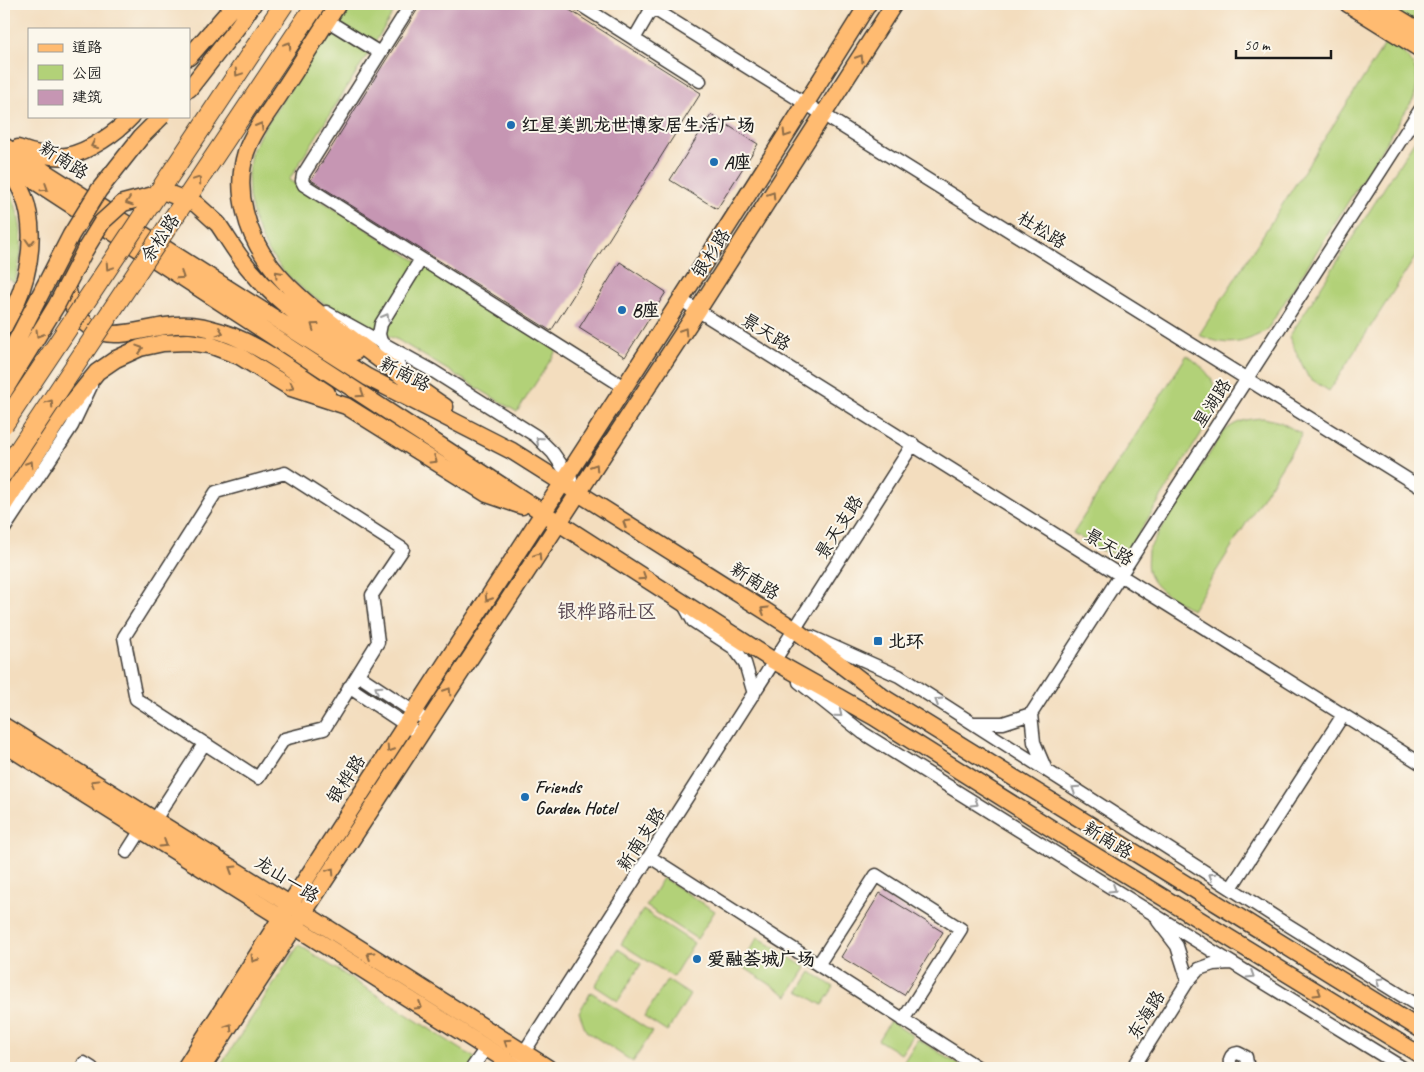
<svg xmlns="http://www.w3.org/2000/svg" width="1424" height="1072" font-family="Caveat,'LXGW WenKai TC',sans-serif">
<style>
.green{fill:#b2d178;stroke:#67764a}
.building{fill:#c696b3}
.lines{fill:none;stroke-linecap:round;stroke-linejoin:round}
.minor-casing{stroke:#3c3934;stroke-width:15}
.major-casing{stroke:#3c3934;stroke-width:19}
.minor{stroke:#fff;stroke-width:12}
.major{stroke:#ffbb71;stroke-width:16}
.major-bridge-casing{stroke:#3c3934;stroke-width:19;stroke-linecap:butt}
.highway-bridge-casing{stroke:#3c3934;stroke-width:21;stroke-linecap:butt}
.major-bridge{stroke:#ffbb71;stroke-width:16}
.highway-bridge{stroke:#ffbb71;stroke-width:19}
.oneway{stroke:#8e6c46}
.oneway2{stroke:#999}
.poi-dot{fill:#1f6fb2;stroke:#fbf7ec;stroke-width:2}
.labels{text-anchor:middle;dominant-baseline:central;stroke-width:4;stroke-linejoin:round;paint-order:stroke}
.poi-label{font-size:18px;font-weight:bold;fill:#1c1c1c;stroke:#fbf7ec;text-anchor:start}
.street-label{font-size:18px;fill:#1c1c1c;stroke:#fbf7ec}
.quarter-label{font-size:20px;fill:#584751;stroke:#fbf7ec}
</style>
<rect width="100%" height="100%" fill="#fbf7ec"/>
<filter id="ink" filterUnits="userSpaceOnUse"><feTurbulence type="fractalNoise" baseFrequency=".02" numOctaves="2"/><feDisplacementMap in="SourceGraphic" scale="10" xChannelSelector="R" yChannelSelector="G"/><feConvolveMatrix kernelMatrix="1 2 1 2 8 2 1 2 1" color-interpolation-filters="sRGB"/></filter>
<filter id="wash" filterUnits="userSpaceOnUse"><feTurbulence type="fractalNoise" baseFrequency=".0096" numOctaves="4" result="noise"/><feDisplacementMap in="SourceGraphic" scale="20" xChannelSelector="R" yChannelSelector="G"/><feGaussianBlur stdDeviation="1.12" result="paint"/><feColorMatrix in="noise" values="0 0 0 0 0 0 0 0 0 0 0 0 0 0 0 0 0 1.4 0 .05"/><feComposite in="paint" operator="in"/></filter>
<g filter="url(#wash)">
<rect width="100%" height="100%" fill="#f3ddbe"/>
<path class="green" d="M346,4H399L289,180L557,350L517,412L398,340L357,323L307,293L284,272L266,248L255,223L249,197L248,174L251,153L262,131Z
M1408,4H1420V25L1400,15Z
M1387,41C1410,56 1423,69 1414,98L1267,330C1242,345 1226,347 1199,335Z
M1420,132V250L1329,391L1308,377L1289,337Z
M4,178C16,200 23,226 21,251C20,262 17,272 15,283L4,276Z
M1187,355C1209,372 1218,381 1216,410L1132,544C1108,563 1095,546 1073,533Z
M1264,418L1280,422L1302,434L1192,610C1178,601 1155,591 1149,574C1146,566 1148,558 1148,550L1224,431C1239,420 1246,419 1264,418Z
M663,878L715,911L697,939L646,906Z
M643,910L694,943L673,977L621,944Z
M758,937L806,968L788,996L740,965Z
M299,945L484,1064L477,1068H219Z
M618,949L641,964L618,1001L595,986Z
M811,972L834,987L822,1005L799,991Z
M667,980L690,995L667,1032L644,1017Z
M591,992L652,1032L633,1062L586,1031L579,1012Z
M890,1021L913,1036L901,1054L878,1040Z
M918,1039L964,1068H904L901,1066Z"/>
<g id="blocks">
<path class="building" d="M421,4H560L701,93L551,331L311,180Z
M711,115L758,144L717,209L670,180Z
M620,262L666,292L625,357L579,328Z
M880,893L943,932L904,995L841,957Z"/>
</g>
</g>
<g filter="url(#ink)">
<use href="#blocks" fill-opacity="0" stroke="#3c3934" stroke-width="1"/>
<g class="lines">
<g class="minor-casing">
<path id="minor" d="M411,4L303,175L302,181L304,185L624,387
M579,4L700,81
M646,4L1420,487
M328,21L380,53
M634,39L652,8
M681,300L1420,763
M326,312L433,371L536,436L553,453L571,479
M405,374L381,342L379,334L381,324L421,259
M285,473L403,549L372,595L378,642L324,729L284,739L258,778L136,699L124,637L216,492Z
M4,529L72,426L91,386
M683,603L693,621L734,648L745,663L754,694
M812,637L899,676L1280,920L1420,1007
M358,675L420,716
M799,682L863,733L1211,950L1403,1068
M349,687L412,729
M1031,714L1420,110
M1031,714L1034,742L1046,770
M973,723H1003L1031,714
M154,821L204,744
M127,852L141,830
M650,857L979,1068
M1231,888L1343,715
M1158,921L1177,946L1188,981
M818,965L876,875L961,929L903,1020
M519,1060L913,444
M84,1063L92,1068
M472,1068L486,1048
M1133,1068L1188,981L1199,969L1213,964L1231,963
M1233,1068C1227,1062 1230,1054 1238,1053L1246,1057L1247,1063L1244,1068"/>
</g>
<g class="major-casing">
<path id="major" d="M338,4C318,35 299,66 279,96C267,114 253,132 246,152C240,172 240,193 245,212C258,271 311,307 356,342C386,364 415,387 445,407
M1348,4L1420,49
M1376,4L1420,31
M189,57L235,4
M189,89L239,25L253,4
M4,146L367,377L512,451L794,629L883,697L1420,1029
M18,148C31,153 53,158 67,156C90,151 116,133 132,116
M4,161L559,523L774,661L874,717L1068,839L1420,1055
M218,224C229,240 239,258 252,272C281,306 317,330 355,352
M69,242C65,267 63,289 76,312C98,348 134,330 166,326C180,324 195,324 208,328C252,338 290,369 327,393
M4,327C7,320 12,313 15,306C34,264 41,203 5,168
M4,505L59,419L97,372L116,359L140,348L163,343L188,342L210,345L239,356L291,388L346,406L487,494L522,506
M4,726L304,913L548,1068
M4,744L280,917L518,1068
M185,1068C411,712 645,362 868,4
M202,1068L698,310L894,4"/>
</g>
<use href="#minor" class="minor"/>
<use href="#major" class="major"/>
<g class="major-bridge-casing">
<path id="major-bridge" d="M4,365L71,235L99,190L141,137L162,116
M4,391L56,306L85,250L102,222L123,203L165,192L196,204L218,224"/>
</g>
<g class="highway-bridge-casing">
<path id="highway-bridge" d="M4,424L284,4
M4,472L316,4"/>
</g>
<use href="#major-bridge" class="major-bridge"/>
<use href="#highway-bridge" class="highway-bridge"/>
</g>
<defs><path id="oneway-chevron" d="M-2-3.5L2.5 0L-2 3.5" fill="none" stroke-width="1.6" stroke-linecap="round" stroke-linejoin="round" transform="scale(1.25)"/></defs>
<g class="oneway">
<use href="#oneway-chevron" transform="translate(288 45) rotate(-56)"/>
<use href="#oneway-chevron" transform="translate(860 58) rotate(-58)"/>
<use href="#oneway-chevron" transform="translate(238 73) rotate(124)"/>
<use href="#oneway-chevron" transform="translate(260 126) rotate(-60)"/>
<use href="#oneway-chevron" transform="translate(786 134) rotate(122)"/>
<use href="#oneway-chevron" transform="translate(94 145) rotate(155)"/>
<use href="#oneway-chevron" transform="translate(198 180) rotate(-56)"/>
<use href="#oneway-chevron" transform="translate(45 188) rotate(33)"/>
<use href="#oneway-chevron" transform="translate(772 195) rotate(-57)"/>
<use href="#oneway-chevron" transform="translate(129 202) rotate(161)"/>
<use href="#oneway-chevron" transform="translate(30 242) rotate(93)"/>
<use href="#oneway-chevron" transform="translate(109 267) rotate(124)"/>
<use href="#oneway-chevron" transform="translate(278 274) rotate(-132)"/>
<use href="#oneway-chevron" transform="translate(181 276) rotate(33)"/>
<use href="#oneway-chevron" transform="translate(314 326) rotate(-144)"/>
<use href="#oneway-chevron" transform="translate(684 331) rotate(-57)"/>
<use href="#oneway-chevron" transform="translate(220 332) rotate(19)"/>
<use href="#oneway-chevron" transform="translate(39 334) rotate(121)"/>
<use href="#oneway-chevron" transform="translate(140 349) rotate(-18)"/>
<use href="#oneway-chevron" transform="translate(291 387) rotate(25)"/>
<use href="#oneway-chevron" transform="translate(361 394) rotate(33)"/>
<use href="#oneway-chevron" transform="translate(50 403) rotate(-56)"/>
<use href="#oneway-chevron" transform="translate(434 460) rotate(32)"/>
<use href="#oneway-chevron" transform="translate(30 464) rotate(-57)"/>
<use href="#oneway-chevron" transform="translate(595 467) rotate(-57)"/>
<use href="#oneway-chevron" transform="translate(626 523) rotate(-148)"/>
<use href="#oneway-chevron" transform="translate(538 556) rotate(-57)"/>
<use href="#oneway-chevron" transform="translate(643 577) rotate(33)"/>
<use href="#oneway-chevron" transform="translate(488 598) rotate(123)"/>
<use href="#oneway-chevron" transform="translate(764 610) rotate(-148)"/>
<use href="#oneway-chevron" transform="translate(448 691) rotate(-57)"/>
<use href="#oneway-chevron" transform="translate(390 749) rotate(123)"/>
<use href="#oneway-chevron" transform="translate(94 783) rotate(-148)"/>
<use href="#oneway-chevron" transform="translate(164 844) rotate(32)"/>
<use href="#oneway-chevron" transform="translate(232 869) rotate(-148)"/>
<use href="#oneway-chevron" transform="translate(331 871) rotate(-57)"/>
<use href="#oneway-chevron" transform="translate(370 955) rotate(-148)"/>
<use href="#oneway-chevron" transform="translate(254 959) rotate(122)"/>
<use href="#oneway-chevron" transform="translate(1318 993) rotate(32)"/>
<use href="#oneway-chevron" transform="translate(419 1006) rotate(32)"/>
<use href="#oneway-chevron" transform="translate(229 1027) rotate(-57)"/>
<use href="#oneway-chevron" transform="translate(507 1042) rotate(-147)"/>
</g>
<g class="oneway2">
<use href="#oneway-chevron" transform="translate(386 317) rotate(-60)"/>
<use href="#oneway-chevron" transform="translate(539 440) rotate(-139)"/>
<use href="#oneway-chevron" transform="translate(378 689) rotate(-147)"/>
<use href="#oneway-chevron" transform="translate(938 701) rotate(-148)"/>
<use href="#oneway-chevron" transform="translate(839 714) rotate(39)"/>
<use href="#oneway-chevron" transform="translate(1075 789) rotate(-147)"/>
<use href="#oneway-chevron" transform="translate(975 803) rotate(32)"/>
<use href="#oneway-chevron" transform="translate(1212 876) rotate(-147)"/>
<use href="#oneway-chevron" transform="translate(1113 889) rotate(32)"/>
<use href="#oneway-chevron" transform="translate(1251 975) rotate(32)"/>
<use href="#oneway-chevron" transform="translate(1379 981) rotate(-148)"/>
</g>
</g>
<g class="poi-dot">
<circle cx="511" cy="125" r="5"/>
<circle cx="714" cy="162" r="5"/>
<circle cx="622" cy="310" r="5"/>
<rect x="873" y="636" width="10" height="10" rx="2.5"/>
<circle cx="525" cy="797" r="5"/>
<circle cx="697" cy="959" r="5"/>
</g>
<g class="labels">
<g class="poi-label">
<text x="521" y="125">红星美凯龙世博家居生活广场</text>
<text x="724" y="162">A座</text>
<text x="632" y="310">B座</text>
<text x="888" y="641">北环</text>
<text x="535" y="787">Friends<tspan x="535" dy="21">Garden Hotel</tspan></text>
<text x="707" y="959">爱融荟城广场</text>
</g>
<g class="street-label">
<text transform="translate(64 160) rotate(33)">新南路</text>
<text transform="translate(1042 230) rotate(32)">杜松路</text>
<text transform="translate(160 238) rotate(-56)">余松路</text>
<text transform="translate(711 253) rotate(-57)">银杉路</text>
<text transform="translate(766 332) rotate(32)">景天路</text>
<text transform="translate(405 374) rotate(27)">新南路</text>
<text transform="translate(1212 403) rotate(-57)">星湖路</text>
<text transform="translate(839 527) rotate(-57)">景天支路</text>
<text transform="translate(1109 547) rotate(32)">景天路</text>
<text transform="translate(755 581) rotate(32)">新南路</text>
<text transform="translate(346 779) rotate(-57)">银桦路</text>
<text transform="translate(641 839) rotate(-57)">新南支路</text>
<text transform="translate(1108 840) rotate(32)">新南路</text>
<text transform="translate(287 879) rotate(32)">龙山一路</text>
<text transform="translate(1146 1015) rotate(-58)">东海路</text>
</g>
<g class="quarter-label">
<text x="607" y="611">银桦路社区</text>
</g>
</g>
<rect width="1424" height="1072" fill="none" stroke="#fbf7ec" stroke-width="20"/>
<rect x="28" y="28" width="162" height="90" fill="#fbf7ec" stroke="#a29f99"/>
<rect x="38" y="44" width="25" height="8" fill="#ffbb71" stroke="#a29f99"/>
<text x="72" y="52" font-size="15" fill="#1c1c1c">道路</text>
<rect x="38" y="65" width="25" height="15" fill="#b2d178" stroke="#a29f99"/>
<text x="72" y="78" font-size="15" fill="#1c1c1c">公园</text>
<rect x="38" y="90" width="25" height="15" fill="#c696b3" stroke="#a29f99"/>
<text x="72" y="102" font-size="15" fill="#1c1c1c">建筑</text>
<path d="M1236 50v8h95v-8" fill="none" stroke="#1c1c1c" stroke-width="2.5"/>
<text x="1244" y="50" font-size="15" fill="#1c1c1c" stroke="#fbf7ec" stroke-width="4" paint-order="stroke">50 m</text>
</svg>
